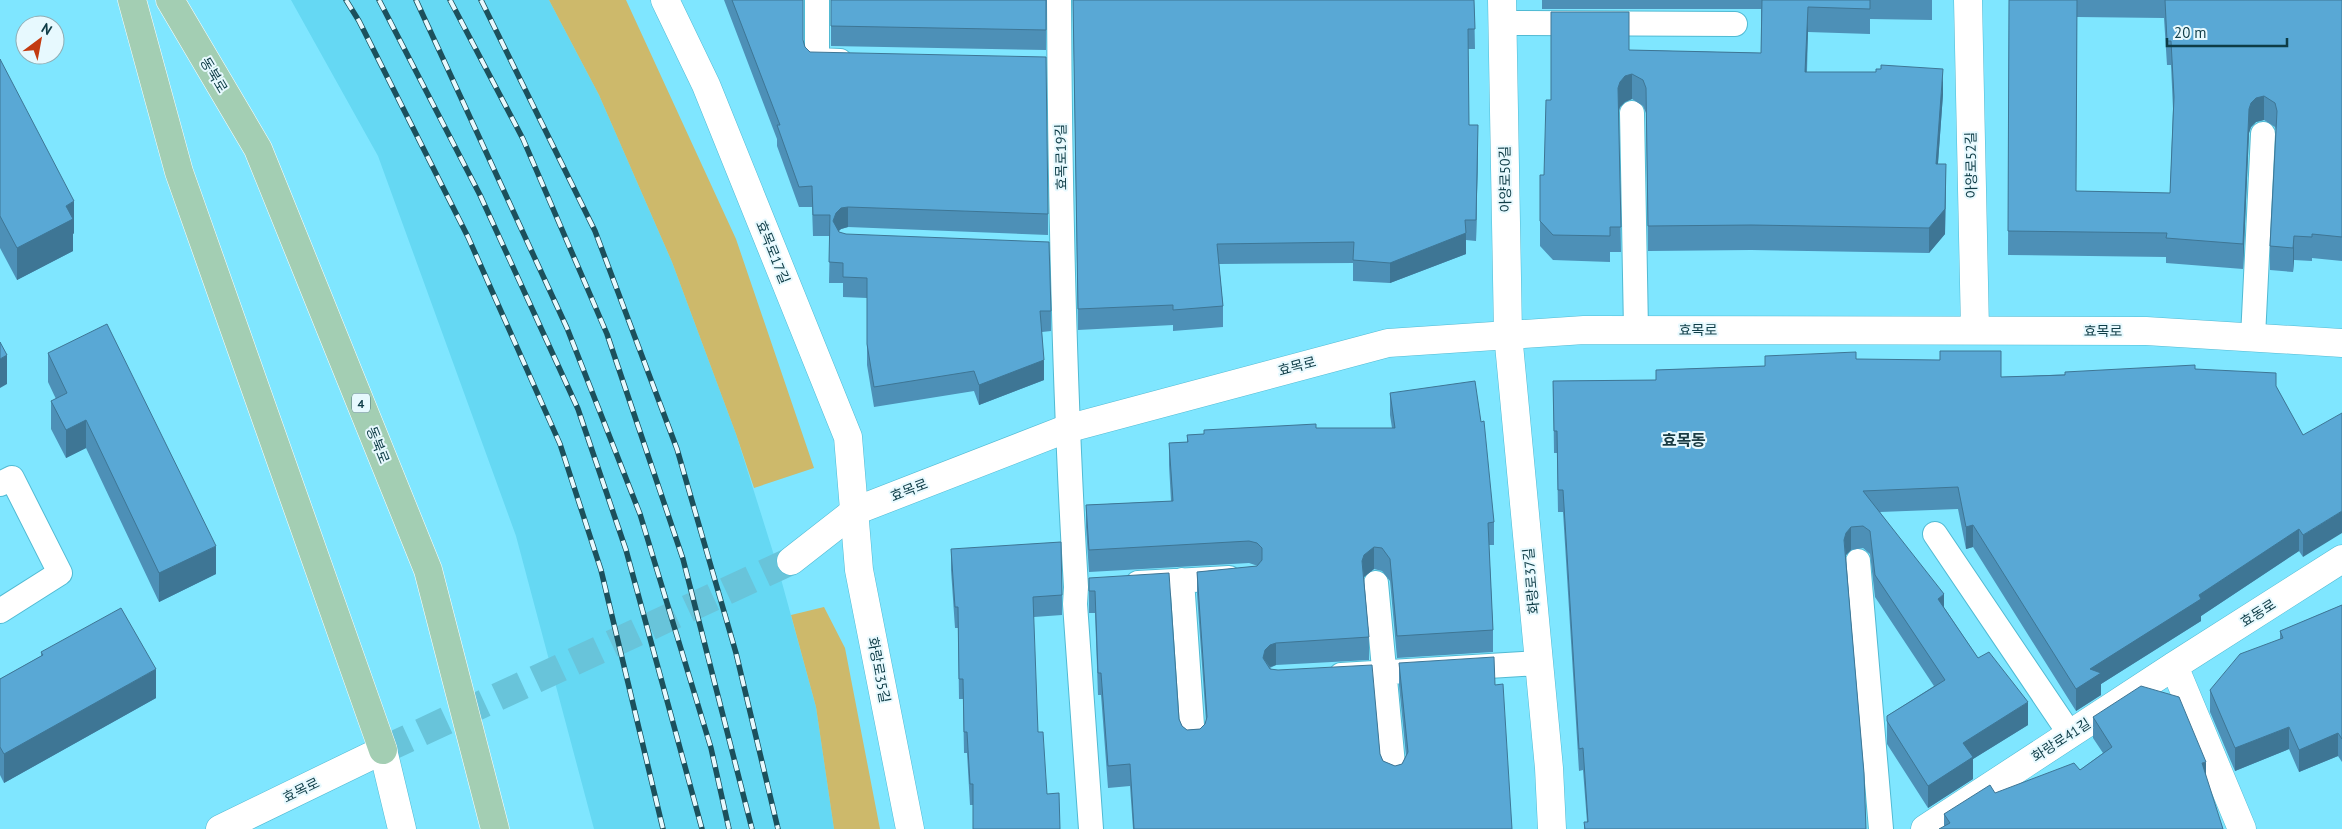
<svg xmlns="http://www.w3.org/2000/svg" width="2342" height="829" font-family="'PT Sans','Noto Sans KR',sans-serif">
<style>
.built{fill:#65d8f3}
.green{fill:#cdb96b}
.lines{fill:none;stroke-linecap:round;stroke-linejoin:round}
.secondary-tunnel{stroke:#68c4da;stroke-width:28;stroke-dasharray:28 14;stroke-linecap:butt}
.lane-casing{stroke:#51bad3;stroke-width:26}
.street-casing{stroke:#51bad3;stroke-width:29}
.secondary-casing{stroke:#51bad3;stroke-width:29}
.primary-casing{stroke:#fff;stroke-width:29}
.lane{stroke:#fff;stroke-width:24}
.street{stroke:#fff;stroke-width:28}
.secondary{stroke:#fff;stroke-width:28}
.primary{stroke:#a3ceb3;stroke-width:28}
.rail-casing{stroke:#1c505c;stroke-width:5.5}
.rail{stroke:#e7f9fe;stroke-width:4;stroke-dasharray:11;stroke-linecap:butt}
.wall{fill:#4d90b7;fill-rule:evenodd}
.shaded-wall{fill:#3e7695}
.building{fill:#59a8d5;stroke:#3e7695}
.labels{text-anchor:middle;dominant-baseline:central;stroke-width:4;stroke-linejoin:round;paint-order:stroke}
.shield{fill:#e7f9fe;stroke:#4f757d;stroke-width:1}
.shield-label{font-size:12px;font-weight:bold;fill:#0e3c46}
.street-label{font-size:14px;fill:#0e3c46;stroke:#e7f9fe}
.quarter-label{font-size:16px;font-weight:bold;fill:#1a3b43;stroke:#e7f9fe}
</style>
<rect width="100%" height="100%" fill="#7fe6ff"/>
<path class="built" d="M291,0H549L599,95L672,262L736,434L778,568L816,707L834,829H594L516,536L378,156Z"/>
<path class="green" d="M549,0H626L736,239L814,468L754,488L736,434L672,262L599,95Z
M824,607L845,648L880,829H834L816,707L791,615Z"/>
<g class="lines">
<path class="secondary-tunnel" d="M383,750L791,561"/>
<g class="lane-casing">
<path id="lane" d="M817,0V60L840,61
M1059,0C1060,196 1064,391 1076,587L1075,604L1091,829
M1502,23L1735,24
M1632,113L1636,330
M2253,337L2263,134
M0,484L12,478L60,573L0,611
M1935,534L2070,734
M1858,561L1881,829
M1182,580L1193,740
M1138,583L1229,578
M1376,583L1394,775
M1341,675L1539,663"/>
</g>
<g class="street-casing">
<path id="street" d="M665,0L706,85L848,437L859,570L910,829
M1502,0L1508,334L1549,768L1552,829
M1968,0L1975,330
M2174,666L2242,829
M383,750L402,829
M1925,829L2174,666L2342,559"/>
</g>
<g class="secondary-casing">
<path id="secondary" d="M791,561L855,511L1066,429L1388,343L1584,330L2146,331L2342,343
M220,829L383,750"/>
</g>
<g class="primary-casing">
<path id="primary" d="M132,0L179,172L383,750
M170,0L258,149L428,570L495,829"/>
</g>
<use href="#lane" class="lane"/>
<use href="#street" class="street"/>
<use href="#secondary" class="secondary"/>
<use href="#primary" class="primary"/>
<g class="rail-casing">
<path id="rail" d="M346,0L359,21L468,237L560,444L601,570L663,829
M379,0L480,195L578,409L626,550L702,829
M416,0L567,328L640,514L711,748L729,829
M450,0L523,139L607,334L683,559L752,829
M481,0L595,231L677,449L736,653L778,829"/>
</g>
<use href="#rail" class="rail"/>
</g>
<path class="wall" d="M724,0H803V40L805,47L810,52L1048,214V235L848,227L841,229L839,231V232L1051,311V331L1042,332L1044,380L979,405L974,391L874,407L867,365V298L843,297V283H829L830,236H813L812,207H799L777,146V139Z
M831,0H1047L1046,50L831,46Z
M1073,0H1474L1475,49H1468L1469,125L1478,146L1476,241L1466,240V254L1390,283L1353,281V263L1219,264L1223,306V327L1173,331V325L1078,330Z
M1542,0H1932V20L1870,19V34L1808,32L1807,72L1943,94L1938,164L1946,190L1945,234L1929,253L1751,250L1648,251L1646,113L1643,106L1632,99L1625,102L1620,107L1619,111L1621,252H1610V262L1553,260L1540,246V175H1544L1551,100L1629,50L1761,53V9H1542Z
M2009,0H2342V261L2312,258V261L2294,260L2293,272L2270,270V246L2276,131L2275,127L2264,120L2256,122L2251,127L2249,133L2243,269L2166,263V257L2008,255ZM2077,17L2164,18L2167,65H2171L2173,109L2170,193L2076,191Z
M0,59L74,233L73,234V251L17,280L0,248Z
M48,353L216,574L159,602L86,448L66,458L51,429V401L56,399L48,382Z
M1765,356L1856,359L2001,377L2195,369L2276,387L2303,435V557L2299,551L2201,616V621L2101,684V695L2076,711L1973,547L1966,549L1958,509L1880,512L1978,658L2028,725L1973,759V779L1928,808L1887,744V716L1934,686L1875,597L1870,554L1863,548L1851,550L1846,555L1866,829H1584V822H1587L1583,770L1579,771L1563,512H1558L1557,453H1554L1553,381L1656,380V370L1765,366Z
M1390,393L1494,522V545H1489L1493,630V652L1397,658L1390,581L1382,571L1374,569L1364,577L1369,637V660L1276,665L1270,668L1380,754L1383,761L1395,766L1402,764L1406,756L1399,685V663L1495,685L1512,829H1133L1130,786L1108,788L1101,695H1098L1095,613H1089V578L1179,719L1182,726L1187,730L1200,729L1205,724L1206,722L1197,594V572L1258,566L1249,563L1089,572L1086,527V505L1171,501L1169,465V443L1187,442V435L1316,428H1392L1390,415Z
M951,549L1062,595V615L1034,617L973,805H970L967,753H964L963,699H959L958,628H955L951,570Z
M2342,605V762L2338,756L2299,772L2289,749L2235,771L2210,712V690L2280,639V631Z
M41,652L156,698L4,783L0,775V679L41,656Z
M2093,717L2206,773L1944,826V814L1995,793L2080,770L2103,753L2093,738Z"/>
<path class="shaded-wall" d="M1808,7V32L1805,97V72Z
M1943,69V94L1936,189V164Z
M1632,74V99L1625,102L1620,107L1618,113V88L1620,82L1625,76Z
M2264,96V120L2256,122L2251,127L2249,133L2243,269V244L2249,109L2251,103L2256,98Z
M1478,125V146L1476,241V220Z
M1946,164L1945,234L1929,253V228Z
M74,201V233L73,234V251L17,280V248L66,206Z
M848,207V227L841,229L836,233L833,221L836,213L841,208Z
M1466,233V254L1390,283V263Z
M2294,236V260L2293,272V248Z
M7,355V384L0,388V359Z
M1044,360V380L979,405V385Z
M86,420V448L66,458V430Z
M2342,511V533L2303,557V535Z
M1973,525V547L1966,549V527Z
M1851,527V550L1846,555L1844,540L1846,533Z
M2299,529V551L2201,616V621L2101,684V695L2076,711V689L2090,669L2199,595Z
M216,546V574L159,602V573Z
M1374,547V569L1364,577L1362,561L1364,555Z
M1944,594V616L1938,599Z
M1276,643V665L1270,667L1263,658L1265,650L1270,645Z
M156,669V698L4,783V754Z
M2028,702V725L1973,759V779L1928,808V786L1963,743Z
M2289,727V749L2235,771V748Z
M2338,733V756L2299,772V750Z
M2206,762V782L2202,763Z"/>
<path class="building" d="M732,0H803V40L805,47L810,52L1046,57L1048,214L848,207L841,208L836,213L833,221L839,232L846,234L1049,242L1051,311H1040L1044,360L979,385L974,371L874,387L867,344V278L843,277V263L829,262L830,215H813L812,186L799,187L777,125H780Z
M831,0H1046V30L831,26Z
M1073,0H1474L1475,29H1468L1469,125H1478L1476,220H1465L1466,233L1390,263L1353,260L1354,242L1217,244L1223,306L1173,310V305L1078,309Z
M1762,0H1870V9L1808,7L1805,72H1876V69H1881V65L1943,69L1936,164H1946L1945,209L1929,228L1751,225L1648,226L1646,88L1643,80L1632,74L1625,76L1620,82L1618,88L1621,227H1610V236L1553,235L1540,221V175H1544L1546,100H1551V12H1629V50L1761,53Z
M2009,0H2077L2076,191L2170,193L2174,97L2171,41H2167L2165,0H2342V237L2312,234V237L2294,236L2293,248L2270,246L2277,111L2275,103L2264,96L2256,98L2251,103L2249,109L2243,244L2166,238L2167,233L2008,231Z
M0,59L74,201L66,206L73,219L17,248L0,216Z
M107,324L216,546L159,573L86,420L66,430L51,401L67,393L48,353Z
M0,342L7,355L0,359Z
M1940,351H2001V377L2065,375V372L2195,365V369L2276,373V386L2303,435L2342,413V511L2303,535L2299,529L2199,595L2201,599L2090,669L2101,673L2076,689L1973,525L1966,527L1958,487L1863,491L1944,594L1938,599L1978,658L1989,652L2028,702L1963,743L1973,757L1928,786L1887,721V716L1945,680L1875,575L1870,531L1863,526L1851,527L1846,533L1844,540L1864,773L1866,829H1585L1584,822H1588L1583,748L1579,749L1563,490H1558L1557,431H1554L1553,381L1656,380V370L1765,366V356L1856,352V359L1940,360Z
M1475,381L1481,422L1484,421L1494,522L1488,523L1493,630L1397,636L1390,559L1382,548L1374,547L1364,555L1362,561L1369,637L1276,643L1270,645L1265,650L1263,658L1270,669L1278,670L1372,665L1380,754L1383,761L1395,766L1402,764L1408,752L1399,663L1494,657L1495,685L1503,684L1512,829H1134L1130,764L1108,766L1101,673H1098L1095,591H1089V578L1169,573L1179,719L1182,726L1187,730L1200,729L1205,724L1207,717L1197,572L1257,566L1262,560V548L1257,543L1249,541L1089,550L1086,505L1173,501L1169,443L1188,442L1187,435L1204,434V430L1316,424V428H1395L1390,393Z
M1061,542L1062,595L1033,597L1038,732H1043L1047,794L1059,793L1060,829H973V784H970L967,732H964L963,679H959L958,607H955L951,549Z
M2342,605V739L2338,733L2299,750L2289,727L2235,748L2210,690L2240,654L2283,638L2280,631Z
M121,608L156,669L4,754L0,747V679L43,655L41,652Z
M2141,686L2179,697L2206,762L2202,763L2223,829H1939L1950,823L1944,814L1990,785L1995,793L2074,763L2080,770L2112,747L2093,717Z"/>
<g class="labels">
<rect class="shield" x="352" y="393.5" width="18" height="19" rx="4"/>
<g class="shield-label">
<text x="361" y="403">4</text>
</g>
<g class="street-label">
<text transform="translate(214 75) rotate(59)">동북로</text>
<text transform="translate(1061 157) rotate(-91)">효목로19길</text>
<text transform="translate(1971 165) rotate(-91)">아양로52길</text>
<text transform="translate(1505 179) rotate(-91)">아양로50길</text>
<text transform="translate(773 252) rotate(68)">효목로17길</text>
<text x="1698" y="330">효목로</text>
<text x="2103" y="331">효목로</text>
<text transform="translate(1297 366) rotate(-15)">효목로</text>
<text transform="translate(378 445) rotate(68)">동북로</text>
<text transform="translate(909 490) rotate(-21)">효목로</text>
<text transform="translate(1531 581) rotate(-95)">화랑로37길</text>
<text transform="translate(2258 613) rotate(-32)">효동로</text>
<text transform="translate(879 670) rotate(79)">화랑로35길</text>
<text transform="translate(2061 740) rotate(-33)">화랑로41길</text>
<text transform="translate(301 790) rotate(-26)">효목로</text>
</g>
<g class="quarter-label">
<text x="1684" y="440">효목동</text>
</g>
</g>
<g transform="translate(40 40) rotate(32)"><circle r="24" fill="#e7f9fe" stroke="#90adb4"/>
<path d="M0-4L9 19L0 12L-9 19Z" fill="#c33b11"/>
<text y="-8" font-size="14" font-weight="bold" text-anchor="middle" fill="#0e3c46">N</text>
</g>
<path d="M2167 38v8h120v-8" fill="none" stroke="#0e3c46" stroke-width="2.5"/>
<text x="2174" y="38" font-size="15" fill="#0e3c46" stroke="#e7f9fe" stroke-width="4" paint-order="stroke">20 m</text>
</svg>
